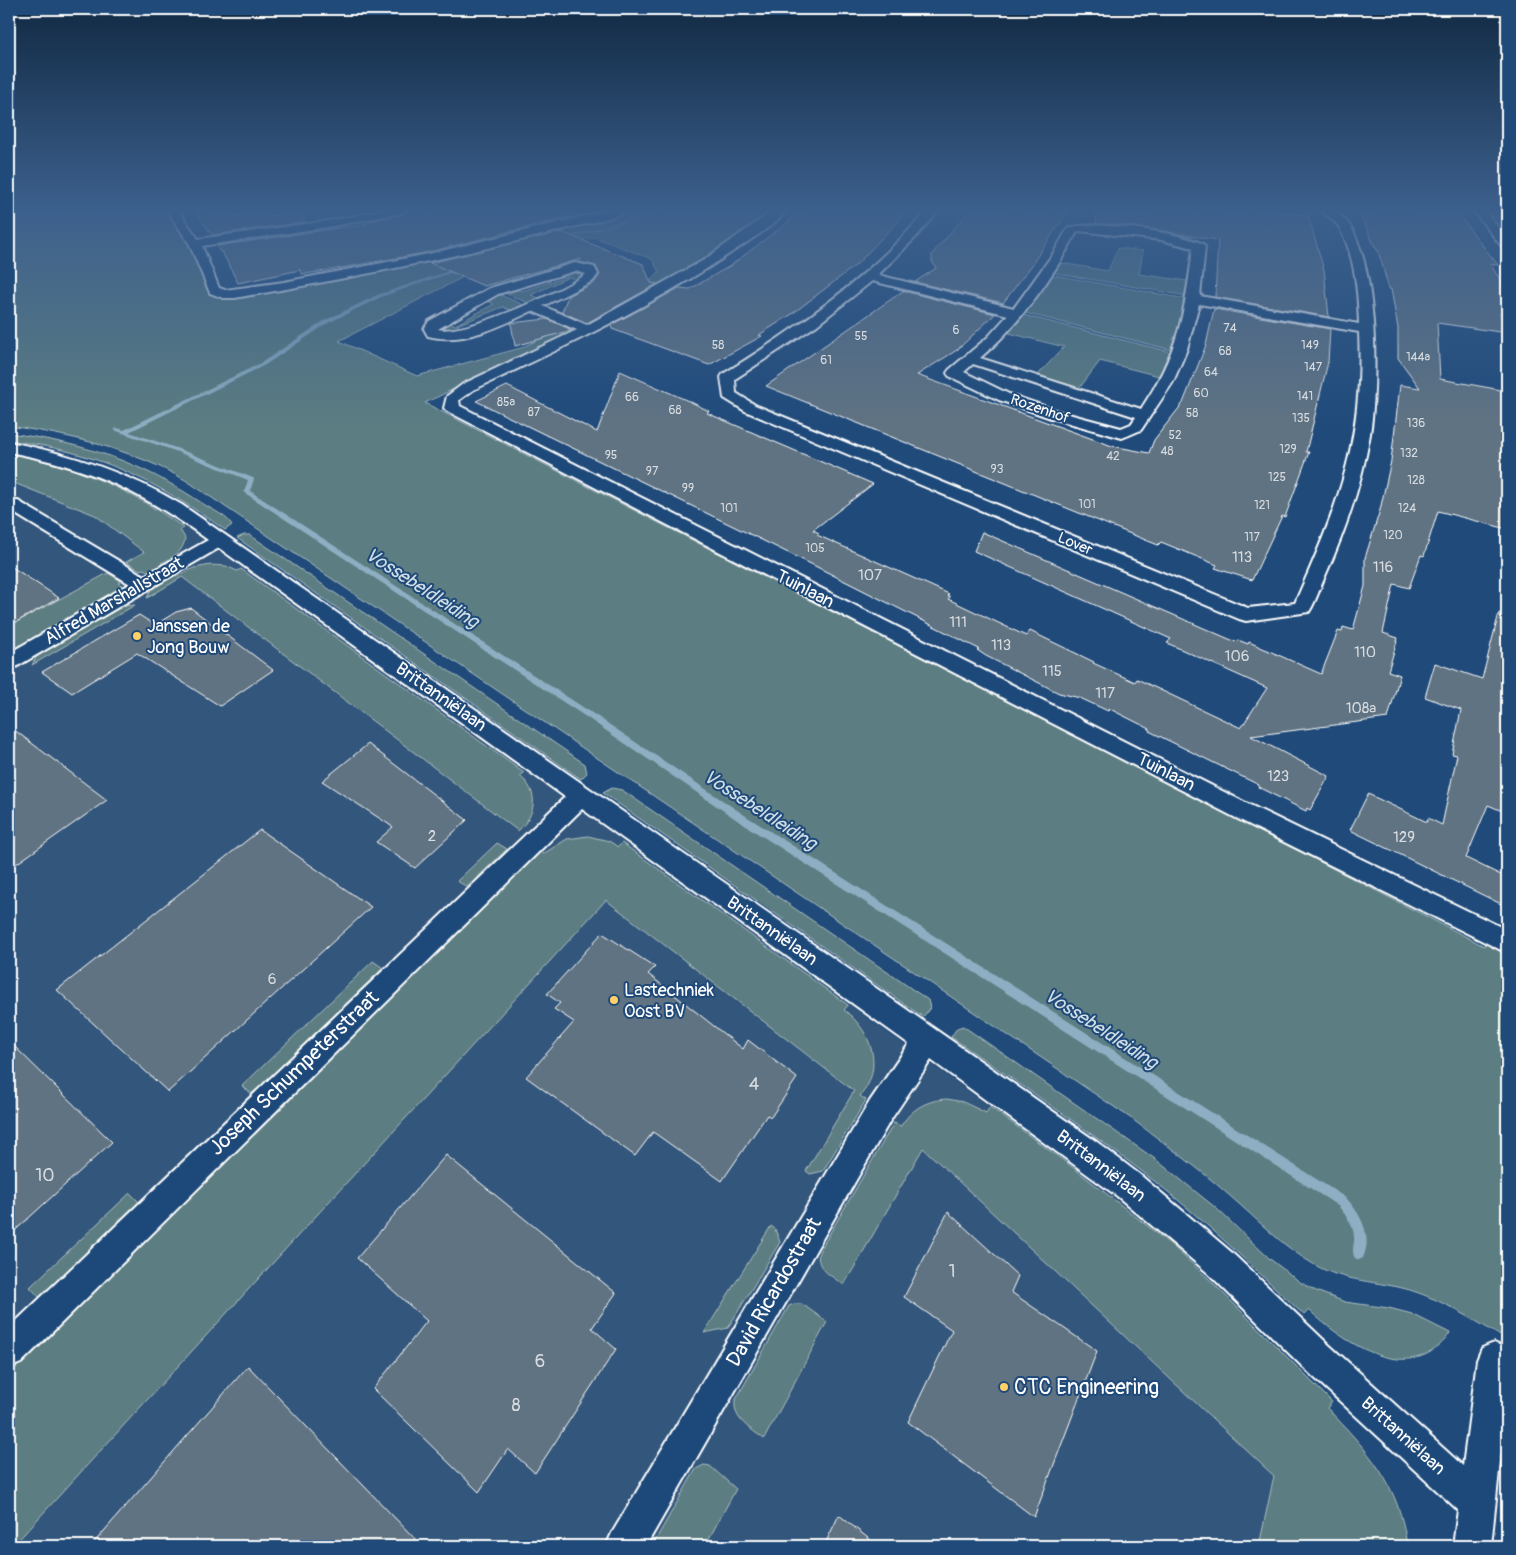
<svg xmlns="http://www.w3.org/2000/svg" width="1516" height="1555" font-family="Pangolin,sans-serif">
<style>
.built{fill:#33567c}
.green{fill:#5b7d81;stroke:#adbec0;fill-rule:evenodd}
.lines{fill:none;stroke-linecap:round;stroke-linejoin:round}
.stream{fill:#8eafc3;fill-rule:evenodd}
.building{fill:#617382;stroke:#fff}
.minor-casing{stroke:#fff;stroke-width:4}
.minor{fill:#1f4a7a;fill-rule:evenodd}
.poi-dot{fill:#ffd166;stroke:#1f4a7a;stroke-width:2}
.labels{text-anchor:middle;dominant-baseline:central;stroke-width:4;stroke-linejoin:round;paint-order:stroke}
.far-number-label{font-size:12px;fill:#d8dce0}
.far-street-label{font-size:15px;fill:#fff;stroke:#1f4a7a}
.number-label{font-size:15px;fill:#d8dce0}
.street-label{font-size:18px;fill:#fff;stroke:#1f4a7a}
.poi-label{font-size:18px;fill:#fff;stroke:#1f4a7a;text-anchor:start}
.near-number-label{font-size:18px;fill:#d8dce0}
.water-label{font-size:19px;font-style:italic;fill:#d0dee6;stroke:#1f4a7a}
.near-street-label{font-size:21px;fill:#fff;stroke:#1f4a7a}
.near-poi-label{font-size:21px;fill:#fff;stroke:#1f4a7a;text-anchor:start}
</style>
<rect width="100%" height="100%" fill="#1f4a7a"/>
<filter id="ink" filterUnits="userSpaceOnUse"><feTurbulence type="fractalNoise" baseFrequency=".02" numOctaves="2"/><feDisplacementMap in="SourceGraphic" scale="10" xChannelSelector="R" yChannelSelector="G"/><feConvolveMatrix kernelMatrix="1 2 1 2 8 2 1 2 1" color-interpolation-filters="sRGB"/></filter>
<g filter="url(#ink)">
<path class="built" d="M9,458L33,459L158,502L1169,1237L1357,1499L1348,1546H9Z"/>
<path class="green" d="M15,210H168L188,242L206,287L210,292L266,291L267,293C387,273 506,248 623,214L621,212L628,210H771C718,257 654,288 592,323L581,321L563,312L639,291L659,272L652,259L594,237L463,277L339,341L417,376L521,348L548,335L545,319L568,327L572,333L565,338L562,336L425,403L1484,946L1486,940L1507,950V1340C1476,1321 1445,1301 1410,1290C1378,1281 1344,1282 1315,1265C1283,1247 1258,1220 1230,1196C1199,1168 1165,1144 1132,1119L187,481C132,449 71,435 9,426V221ZM622,737L978,968L743,819Z
M1485,210H1507V238Z
M1118,248L1143,251L1139,274L1188,281L1187,296L1054,273L1062,263L1108,271Z
M576,270L583,273L584,276L577,280L569,277L531,295L539,298L528,303L502,292L516,288L522,291L567,277L561,273Z
M1053,275L1187,299L1172,350L1025,313Z
M498,294L524,305L510,310L503,307L457,325L463,329L458,331L437,329L446,322L455,325L494,304L486,300Z
M1023,315L1171,352L1159,376L1100,361L1078,390L1035,378L1064,347L1009,333Z
M9,433C87,444 139,461 205,505C213,510 228,517 232,525L225,530C153,479 98,452 9,440Z
M9,454C74,464 131,490 184,528L180,530L185,538C184,551 173,558 161,563L164,565L148,571L143,569L140,570L126,562L144,552L95,515L9,481Z
M244,535H250L585,764L587,773L581,779L237,538Z
M211,565L226,566L237,571L241,569L524,773L520,776C540,793 536,814 518,831L182,577L147,598L151,588L174,574L177,576L194,568Z
M108,573L121,581L118,583L122,585L114,592L115,593L9,654V626Z
M135,605L32,665L38,654L118,607Z
M612,788L622,790L928,1000L930,1008L923,1017L603,793Z
M588,836L609,841L618,847L622,843L848,1005L844,1010C871,1030 885,1068 860,1096L866,1100L823,1171L810,1174L806,1171L854,1091L606,900L13,1546H9V1375L538,851L543,854L567,839Z
M497,843L507,849L467,887L457,881Z
M373,961L383,968L252,1094L242,1086Z
M963,1026L1155,1159L1216,1208L1270,1259L1300,1282L1316,1291L1345,1302L1389,1308L1412,1314L1450,1333C1412,1389 1344,1343 1309,1310L1304,1315C1259,1273 1215,1230 1167,1191C1098,1136 1024,1087 951,1037L957,1028Z
M947,1099L963,1102L986,1113L990,1107L1075,1169L1169,1243L1209,1279L1332,1402L1327,1408C1368,1451 1400,1485 1407,1546H1259L1274,1476L923,1148L844,1285C832,1276 815,1269 819,1252L894,1123L901,1126C911,1109 927,1100 947,1099Z
M130,1193L139,1202L40,1298L30,1287Z
M771,1226L775,1229L780,1242L728,1328L704,1333Z
M794,1304H802L827,1322L764,1439C750,1428 733,1420 735,1401L789,1306Z
M704,1465L710,1466L736,1489L705,1546H652L696,1469Z"/>
<g class="lines">
<path class="stream" d="M662,210H669L563,240L559,239Z
M458,268L462,269L381,297L328,323L265,365L129,432L179,449L253,478L254,479L250,491L595,715L746,816L1346,1198C1361,1214 1373,1236 1363,1258L1359,1260L1355,1258C1352,1253 1353,1248 1354,1242C1355,1226 1348,1218 1338,1206L740,822L589,719L245,493L244,492L248,480L175,451L114,430L117,428L124,430L261,363L324,321L377,295Z"/>
</g>
<path class="building" d="M195,210H227L235,216L263,211L266,217L299,211L306,222L212,235Z
M408,210H572V216L429,252L319,272L302,274L300,270L238,283L222,252H220L217,246L367,224L365,222L400,215Z
M804,210H886L906,213L856,265L792,314L759,335L762,336L709,365L612,329L611,325L679,288L690,289L730,266Z
M970,210H1069L1034,261H1035L1003,303L915,282L936,268L932,261V254Z
M1097,210H1255L1308,215L1324,270L1329,317L1215,297L1218,240L1136,227L1096,224Z
M1358,210H1455L1498,265L1490,264L1507,290V314L1500,313L1507,333L1437,323L1440,379L1507,391V529L1438,511L1424,556L1421,555L1409,588L1394,584L1383,633L1398,638L1388,671L1400,675L1388,718L1251,736L1329,776L1310,810L1307,808L1306,811L1258,787L1259,785L1149,731L1150,729L1110,709L1108,711L1080,698L1059,693L986,656L977,650L979,649L811,564L476,401L507,386L597,432L620,371L693,403L709,411L707,413L873,484L813,530L819,533L817,535L949,594L947,595L950,597L948,599L1026,636L1030,631L1094,662L1093,663L1135,682L1137,679L1241,728L1267,688L1167,643L1171,639L974,551L982,532L1236,642L1238,640L1248,644L1249,642L1321,674L1338,631L1342,632L1343,627L1353,630L1365,586V558L1380,510L1391,461L1400,385L1420,388L1398,358V328L1391,289H1389L1378,250L1376,249Z
M561,232L643,264L651,283L657,284L587,323L562,312L568,296L594,283L600,275L596,266L579,262L581,259L484,286L430,263Z
M903,291L995,314L957,350L917,375L1112,446L1149,453L1154,440L1183,403L1206,345L1214,309L1330,329L1328,362L1306,452H1309L1285,517L1282,516L1252,580L1215,568L1217,565L1161,542L1158,545L766,386Z
M547,319L572,330L515,346L511,323Z
M9,565L59,598L9,626Z
M191,608L273,670L220,706L137,653L72,693L42,672L139,615L155,625L176,612Z
M1499,613L1507,614V813L1488,805L1466,858L1507,878V903L1502,901L1501,904L1350,830L1368,794L1427,822L1428,818L1442,825L1457,755L1452,754L1461,710L1425,697L1435,663L1482,679Z
M9,726L107,800L9,869Z
M368,744L467,820L415,868L376,842L393,827L322,781Z
M260,830L371,907L168,1092L57,990Z
M602,933L655,967L648,974L743,1049L748,1040L797,1078L771,1117L767,1115L722,1181L653,1132L635,1156L526,1077L574,1022L554,1009L560,1003L547,994Z
M9,1041L112,1142L9,1236Z
M446,1155L616,1293L592,1328L616,1349L535,1473L508,1449L479,1492L373,1389L427,1321L357,1258Z
M948,1212L1018,1276L1011,1292L1097,1351L1034,1517L908,1422L952,1330L904,1297Z
M248,1366L422,1546H91Z
M839,1515L878,1546H824Z"/>
<g class="lines">
<g class="minor-casing">
<path id="minor" d="M167,210H178L198,239L328,221L383,210H406L400,213L328,227L202,246L219,288L225,290L284,282L429,254L609,210H627C618,218 579,225 565,229C456,257 346,279 235,298H223L210,293L189,243Z
M774,210H787C773,227 750,240 732,252C651,307 562,348 473,390L459,400L460,406L1250,805L1507,930V953L1234,817L447,411L444,408L447,396L463,384L577,330L532,311C501,326 463,345 428,336L424,329L429,321L490,288L575,263L594,267L598,274L593,281L543,306L587,325L704,260ZM575,271L586,274C564,291 463,336 438,329L498,294Z
M927,210H939L915,238L878,275L1014,308L1053,254L1068,228C1093,220 1180,232 1203,244L1205,247L1200,296L1359,324C1358,292 1355,255 1339,227C1335,221 1327,216 1322,210H1334C1339,214 1344,218 1348,223C1378,266 1378,383 1370,434C1362,483 1346,529 1326,574C1320,587 1316,601 1309,612L1246,621L1239,619L745,411L724,398L721,377L723,374C799,327 869,278 927,210ZM1079,231L1161,240L1193,248C1185,313 1178,354 1141,409L980,358C1020,324 1052,278 1077,232ZM872,281L1008,315L988,337L949,370L947,373L949,376L999,400L1051,418L1122,438L1127,436L1141,430L1173,382L1187,349L1199,304L1359,332C1364,441 1338,506 1295,603L1248,608L755,405L736,393L735,379L817,325ZM973,364L1136,417L1131,424L1121,428L1061,412L1009,394L964,372Z
M1473,210H1484L1507,239V249L1503,248Z
M9,442C71,454 128,473 182,505L1097,1142L1139,1174L1230,1251L1329,1345L1463,1466L1477,1360L1482,1348L1494,1343L1506,1348L1507,1396L1491,1546H1453L1458,1510L1305,1369L1208,1273L1117,1196L931,1060L890,1121L646,1546H606L612,1533L870,1101L909,1044L582,809L21,1363L9,1368V1328L565,797L219,548L16,667L9,669V653L130,584L9,510V501H18L144,576L208,540C142,492 89,467 9,452Z"/>
</g>
<use href="#minor" class="minor"/>
</g>
</g>
<linearGradient id="sky" x2="0" y2="1"><stop stop-color="#112943"/><stop offset="0.49" stop-color="#3c608d"/><stop offset="1" stop-color="#3c608d" stop-opacity="0"/></linearGradient>
<rect width="1516" height="428" fill="url(#sky)"/>
<g class="poi-dot">
<circle cx="137" cy="636" r="5"/>
<circle cx="614" cy="1000" r="5"/>
<circle cx="1004" cy="1387" r="5"/>
</g>
<g class="labels">
<g class="far-number-label">
<text x="1230" y="328">74</text>
<text x="956" y="330">6</text>
<text x="861" y="336">55</text>
<text x="718" y="345">58</text>
<text x="1310" y="345">149</text>
<text x="1225" y="351">68</text>
<text x="1418" y="357">144a</text>
<text x="826" y="360">61</text>
<text x="1313" y="367">147</text>
<text x="1211" y="372">64</text>
<text x="1201" y="393">60</text>
<text x="1305" y="396">141</text>
<text x="632" y="397">66</text>
<text x="506" y="402">85a</text>
<text x="675" y="410">68</text>
<text x="534" y="412">87</text>
<text x="1192" y="413">58</text>
<text x="1301" y="418">135</text>
<text x="1416" y="423">136</text>
<text x="1175" y="435">52</text>
<text x="1288" y="449">129</text>
<text x="1167" y="451">48</text>
<text x="1409" y="453">132</text>
<text x="611" y="455">95</text>
<text x="1113" y="456">42</text>
<text x="997" y="469">93</text>
<text x="652" y="471">97</text>
<text x="1277" y="477">125</text>
<text x="1416" y="480">128</text>
<text x="688" y="488">99</text>
<text x="1087" y="504">101</text>
<text x="1262" y="505">121</text>
<text x="729" y="508">101</text>
<text x="1407" y="508">124</text>
<text x="1393" y="535">120</text>
<text x="1252" y="537">117</text>
<text x="815" y="548">105</text>
</g>
<g class="far-street-label">
<text transform="translate(1040 409) rotate(19)">Rozenhof</text>
<text transform="translate(1075 544) rotate(23)">Lover</text>
</g>
<g class="number-label">
<text x="1242" y="557">113</text>
<text x="1383" y="567">116</text>
<text x="870" y="575">107</text>
<text x="958" y="622">111</text>
<text x="1001" y="645">113</text>
<text x="1365" y="652">110</text>
<text x="1237" y="656">106</text>
<text x="1052" y="671">115</text>
<text x="1105" y="693">117</text>
<text x="1361" y="708">108a</text>
<text x="1278" y="776">123</text>
<text x="432" y="836">2</text>
<text x="1404" y="837">129</text>
<text x="272" y="979">6</text>
</g>
<g class="street-label">
<text transform="translate(805 589) rotate(27)">Tuinlaan</text>
<text transform="translate(114 601) rotate(-30)">Alfred Marshallstraat</text>
<text transform="translate(441 697) rotate(35)">Brittanniëlaan</text>
<text transform="translate(1166 772) rotate(27)">Tuinlaan</text>
<text transform="translate(772 931) rotate(35)">Brittanniëlaan</text>
<text transform="translate(1101 1166) rotate(37)">Brittanniëlaan</text>
<text transform="translate(1403 1436) rotate(42)">Brittanniëlaan</text>
</g>
<g class="poi-label">
<text x="147" y="626">Janssen de<tspan x="147" dy="21">Jong Bouw</tspan></text>
<text x="624" y="990">Lastechniek<tspan x="624" dy="21">Oost BV</tspan></text>
</g>
<g class="near-number-label">
<text x="754" y="1084">4</text>
<text x="45" y="1175">10</text>
<text x="952" y="1271">1</text>
<text x="540" y="1361">6</text>
<text x="516" y="1405">8</text>
</g>
<g class="water-label">
<text transform="translate(422 588) rotate(33)">Vossebeldleiding</text>
<text transform="translate(760 810) rotate(33)">Vossebeldleiding</text>
<text transform="translate(1101 1029) rotate(33)">Vossebeldleiding</text>
</g>
<g class="near-street-label">
<text transform="translate(294 1073) rotate(-44)">Joseph Schumpeterstraat</text>
<text transform="translate(774 1292) rotate(-60)">David Ricardostraat</text>
</g>
<g class="near-poi-label">
<text x="1014" y="1387">CTC Engineering</text>
</g>
</g>
<rect width="1516" height="1555" fill="none" stroke="#1f4a7a" stroke-width="30"/>
<rect x="15" y="15" width="1486" height="1525" fill="none" stroke="#fff" stroke-width="2" filter="url(#ink)"/>
</svg>
